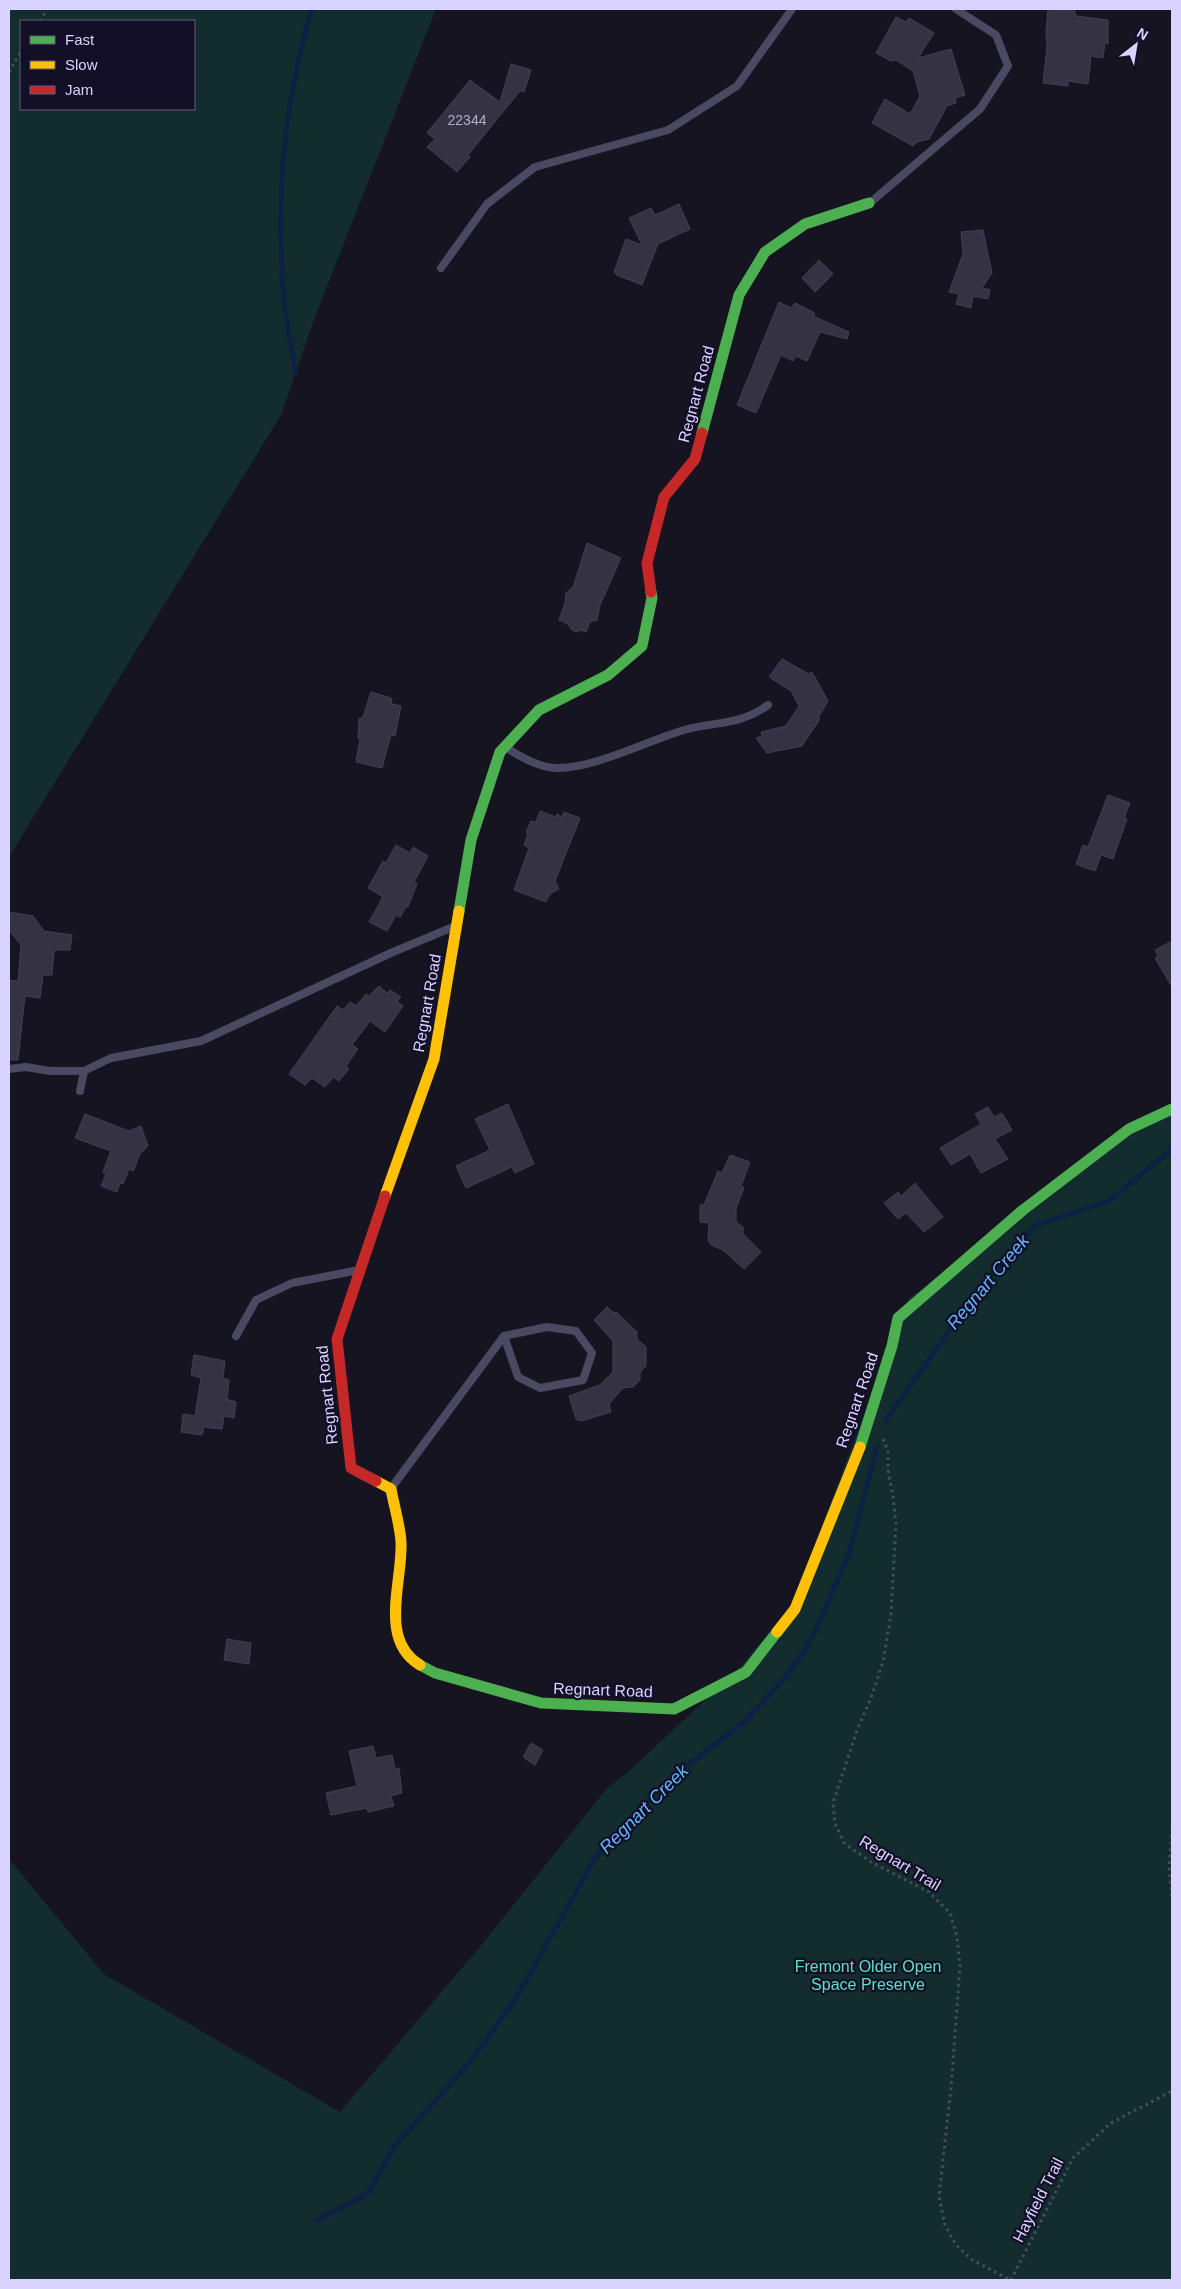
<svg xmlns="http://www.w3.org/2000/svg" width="1181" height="2289" font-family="Arial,sans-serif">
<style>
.green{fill:#132c2d;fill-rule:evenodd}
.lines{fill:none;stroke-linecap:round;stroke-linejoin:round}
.stream{stroke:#0d2144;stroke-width:5}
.building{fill:#343243;stroke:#433f54}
.path{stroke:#44505f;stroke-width:3;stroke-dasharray:2.5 4;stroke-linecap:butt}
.lane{stroke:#4a4962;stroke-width:8}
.fast{stroke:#4caf50;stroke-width:11}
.slow{stroke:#ffc107;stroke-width:11}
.jam{stroke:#c62828;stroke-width:11}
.labels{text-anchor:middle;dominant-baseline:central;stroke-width:4.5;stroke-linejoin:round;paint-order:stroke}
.number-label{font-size:14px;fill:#b0acd0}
.street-label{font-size:16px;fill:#d9d4ff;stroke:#130f26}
.park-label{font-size:16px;fill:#5fe0c0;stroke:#130f26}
.water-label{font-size:18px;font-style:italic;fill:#62b6ff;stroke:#130f26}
</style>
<rect width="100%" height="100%" fill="#161421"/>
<path class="green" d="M9,9H436L315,317L281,415L9,857ZM21,21H194V109H21Z
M1172,1103V2280H9V1859L104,1974L340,2112L483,1943L608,1787L627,1773L739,1668L791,1607L908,1299Z"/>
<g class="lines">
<path class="stream" d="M296,373C292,348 286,323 284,298C275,201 284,102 312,9
M886,1420L943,1340L962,1307L1036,1225L1109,1201L1172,1149
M316,2221L368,2193L396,2144L466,2067L515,2000L594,1860L611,1838L671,1778L744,1722L783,1680L800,1657L815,1632L849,1554L877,1447"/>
</g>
<path class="building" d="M1048,9H1074L1076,16L1108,20V44L1105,43L1103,58L1091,56L1088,84L1068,81V86L1043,83L1047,47L1046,32Z
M896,17L906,22L909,18L934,33L918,58L951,49L965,95L955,98L956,103L947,106L929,139L917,142L913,146L872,123L885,99L910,114L920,96L913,71L896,60L891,61L876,53Z
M511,64L531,70L524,92L520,91L468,155L470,157L457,172L427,147L435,139L427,133L470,80L500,102Z
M679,204L690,229L658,244L642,285L617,275L614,272L626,239L642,245L629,218L651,208L655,215Z
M983,230L992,273L982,288L990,290L988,299L973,296L971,308L956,304L959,294L949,292L963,254L961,232Z
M819,260L833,274L815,292L802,278Z
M779,302L791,308L795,303L815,313L813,316L849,332L847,339L820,332L807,361L796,356L793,361L781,355L756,413L737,405Z
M587,543L621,558L600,605L597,620L590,622L586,632L581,630L576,632L571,629L568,624L559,620L565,603L566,593L573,587Z
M782,659L809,674L812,672L828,701L818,718L820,719L802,746L767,753L756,738L762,736L761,732L786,726L799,706L791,691L769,677Z
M371,692L391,698L392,704L401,706L395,736L391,735L382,768L356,762L360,739L358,738L359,719L363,717Z
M1108,795L1130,803L1124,818L1127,819L1113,859L1101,855L1095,871L1076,864L1083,845L1088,847Z
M540,811L556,817L557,814L562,817L564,812L580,818L555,881L559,889L550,894L546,902L514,890L529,848L524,845L528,834L526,832L531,821L536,822Z
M396,845L410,853L413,847L428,856L414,882L417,884L408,907H406L400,917L396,915L387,931L369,922L383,897L368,888L383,861L386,863Z
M9,912L33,916L44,931L72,935L70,950H54L52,975H43L40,998L25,996L18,1060H9V980L18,981L21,945L9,930Z
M1172,941V987L1155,958L1158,956L1155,950Z
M379,986L387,993L390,990L401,997L397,1001L403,1006L385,1032L370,1021L352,1045L358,1049L346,1066L349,1069L339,1081L333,1077L325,1087L312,1078L305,1085L289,1074L337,1006L343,1010L350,1002L356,1006L366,994L369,996Z
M508,1104L534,1164L515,1173L512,1167L466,1188L456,1166L490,1150L475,1119Z
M988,1107L994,1117L1002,1113L1012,1130L995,1139L1008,1159L981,1173L970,1154L951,1165L940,1148L981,1124L975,1114Z
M85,1114L129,1131L141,1126L148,1146L140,1154L133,1171L129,1169L123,1184L120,1183L117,1192L101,1186L106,1174L103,1172L111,1151L75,1138Z
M730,1155L750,1162L741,1186L744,1188L736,1208V1222L743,1227V1234L761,1252L744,1269L723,1250L711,1245L708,1240L709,1223L700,1222V1205H704L718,1171L722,1173Z
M915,1183L943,1217L924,1232L906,1213L898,1219L884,1203L898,1192L901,1196Z
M607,1307L614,1313L616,1312L637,1332V1339L646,1347V1366L640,1372V1380L633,1387L623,1388L609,1404L611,1412L581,1421L576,1419L569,1396L600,1385L613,1372V1341L594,1320Z
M194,1355L225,1361L223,1378L229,1380L227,1399L236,1402L234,1418L224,1416L222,1429L204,1427L202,1435L181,1432L183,1414L195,1416L201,1378L191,1375Z
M227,1639L251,1643L249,1664L224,1660Z
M531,1743L543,1750L535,1765L523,1757Z
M373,1746L376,1758L392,1755L395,1769L399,1768L402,1793L391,1796L394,1806L368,1812L367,1808L331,1815L326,1793L357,1786L349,1751Z"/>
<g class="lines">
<path class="path" d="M40,21L47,9
M9,72L21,51
M883,1439L888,1451V1471L893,1496L896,1524L891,1614L883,1662L871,1698L857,1730L833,1803L835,1824L845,1844L871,1862L929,1892L950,1913L957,1937L960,1966L951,2088L939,2196L945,2225L956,2245L971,2259L1010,2280
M1172,1829L1169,1866L1172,1898
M1011,2280L1073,2158L1111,2123L1172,2091"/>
<path class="lane" d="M871,202L980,109L1008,66L996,35L956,9
M441,268L487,204L535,167L668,130L737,86L792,9
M507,748C520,757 541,768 556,768C593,769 647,741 684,730C715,721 740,726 768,705
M9,1069L26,1067L50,1071H84
M80,1091L84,1071L111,1058L201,1041L393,952L453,927
M236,1336L256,1300L292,1283L354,1271
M392,1487L504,1336L547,1327L576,1331L592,1353L583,1380L540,1388L518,1377L504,1336"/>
<path class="fast" d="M702,433L739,295L765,252L805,224L869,203
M459,911L471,840L500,752L539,710L608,675L642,646L652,598L651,592
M860,1447L892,1346L898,1318L1023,1210L1129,1129L1172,1109
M420,1665L435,1673L541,1703L674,1709L746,1672L777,1632"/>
<path class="slow" d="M385,1196L434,1059L459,911
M376,1481L391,1489C394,1506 400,1525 401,1542C403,1581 378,1640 420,1665
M777,1632L795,1609L860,1447"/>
<path class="jam" d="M651,592L647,563L664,497L695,459L702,433
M376,1481L351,1468L337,1339L385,1196"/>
</g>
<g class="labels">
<g class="number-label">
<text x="467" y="120">22344</text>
</g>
<g class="street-label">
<text transform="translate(696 394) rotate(-75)">Regnart Road</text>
<text transform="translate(427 1003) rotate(-80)">Regnart Road</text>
<text transform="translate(327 1395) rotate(-96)">Regnart Road</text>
<text transform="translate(857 1400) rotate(-71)">Regnart Road</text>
<text transform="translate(603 1690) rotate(2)">Regnart Road</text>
<text transform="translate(900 1863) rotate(31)">Regnart Trail</text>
<text transform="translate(1038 2200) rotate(-63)">Hayfield Trail</text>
</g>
<g class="park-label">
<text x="868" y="1966">Fremont Older Open<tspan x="868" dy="18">Space Preserve</tspan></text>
</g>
<g class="water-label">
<text transform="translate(988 1282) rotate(-50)">Regnart Creek</text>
<text transform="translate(644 1809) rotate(-45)">Regnart Creek</text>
</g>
</g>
<rect width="1181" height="2289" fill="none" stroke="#d9d4ff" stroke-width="20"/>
<rect x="20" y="20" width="175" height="90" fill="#130f26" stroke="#625e7d"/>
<rect x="30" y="36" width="25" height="8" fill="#4caf50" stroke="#625e7d"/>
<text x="65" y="45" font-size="15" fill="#d9d4ff">Fast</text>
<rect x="30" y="61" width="25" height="8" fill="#ffc107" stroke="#625e7d"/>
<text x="65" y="70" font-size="15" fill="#d9d4ff">Slow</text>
<rect x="30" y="86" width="25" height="8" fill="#c62828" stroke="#625e7d"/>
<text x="65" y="95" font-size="15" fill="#d9d4ff">Jam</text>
<g transform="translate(1136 45) rotate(31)" stroke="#130f26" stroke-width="4" paint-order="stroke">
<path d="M0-4L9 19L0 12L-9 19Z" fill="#d9d4ff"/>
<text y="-8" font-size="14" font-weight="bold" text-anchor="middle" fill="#d9d4ff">N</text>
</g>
</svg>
